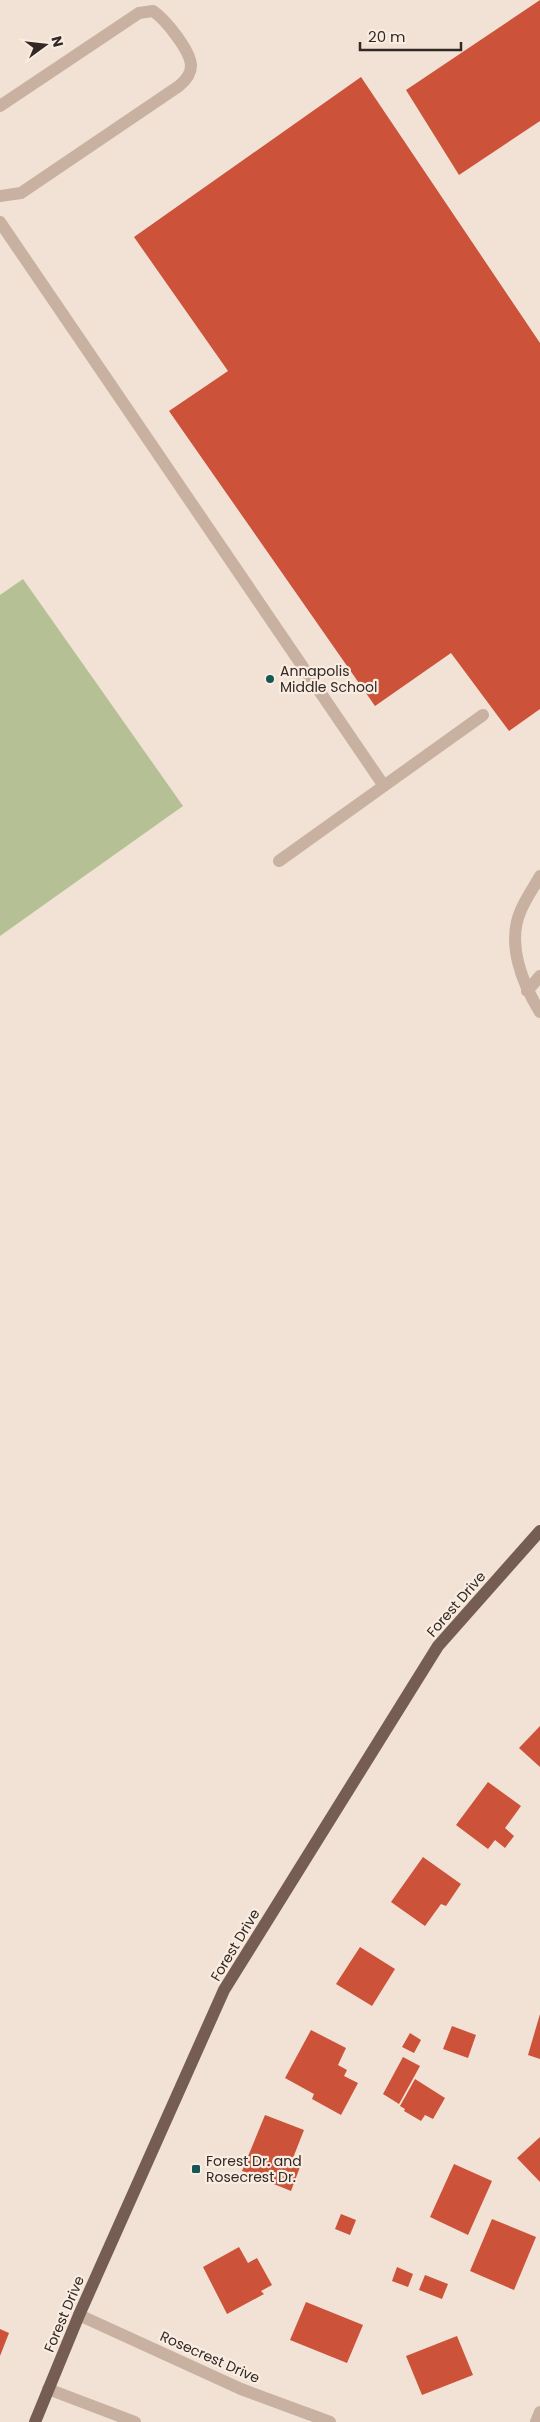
<svg xmlns="http://www.w3.org/2000/svg" width="540" height="2422" font-family="Poppins,sans-serif">
<style>
.green{fill:#b5c195}
.building{fill:#cc5239}
.lines{fill:none;stroke-linecap:round;stroke-linejoin:round}
.lane{stroke:#c9b1a1;stroke-width:12}
.street{stroke:#c9b1a1;stroke-width:12}
.primary{stroke:#765d54;stroke-width:12}
.poi-dot{fill:#185656;stroke:#f9ece1;stroke-width:2}
.labels{text-anchor:middle;dominant-baseline:central;stroke-width:4.5;stroke-linejoin:round;paint-order:stroke}
.poi-label{font-size:14px;fill:#332824;stroke:#f9ece1;text-anchor:start}
.street-label{font-size:14px;fill:#332824;stroke:#f9ece1}
</style>
<rect width="100%" height="100%" fill="#f1e2d5"/>
<path class="green" d="M23,579L183,806L0,936V595Z"/>
<path class="building" d="M540,0V121L459,175L406,90Z
M361,77L540,343V709L509,731L451,653L375,706L169,411L228,371L134,237Z
M540,1726V1767L519,1748Z
M488,1782L521,1806L505,1828L514,1836L505,1848L495,1840L488,1849L456,1825Z
M423,1857L461,1884L446,1906L441,1904L425,1926L391,1902Z
M360,1947L395,1969L372,2006L336,1984Z
M540,2014V2059L528,2055Z
M452,2026L476,2035L468,2058L443,2049Z
M311,2030L346,2048L338,2065L347,2070L344,2076L358,2083L341,2115L312,2099L314,2094L285,2078Z
M410,2033L421,2040L414,2053L402,2047Z
M403,2057L420,2066L399,2104L383,2094Z
M415,2079L445,2098L433,2119L425,2115L421,2121L404,2111L405,2109L400,2106Z
M265,2115L304,2130L291,2163L300,2167L291,2191L242,2171Z
M540,2137V2182L517,2158Z
M454,2164L492,2181L468,2235L430,2217Z
M341,2214L356,2220L350,2235L335,2229Z
M492,2219L536,2237L514,2290L470,2271Z
M239,2247L248,2263L257,2258L272,2285L261,2291L264,2294L227,2314L203,2267Z
M397,2267L413,2274L408,2287L392,2281Z
M425,2275L448,2284L442,2299L419,2290Z
M306,2302L363,2325L347,2363L290,2340Z
M0,2329L9,2333L0,2356Z
M457,2336L473,2375L422,2395L406,2356Z"/>
<g class="lines">
<path class="lane" d="M0,106L139,13L153,11C165,19 191,51 191,66C191,75 185,81 179,86L21,193L0,196
M0,222L384,786
M279,861L483,715
M540,876C534,887 526,898 521,910C506,943 522,983 540,1012
M527,991L540,976"/>
<path class="street" d="M79,2315L241,2389L330,2422
M48,2389L135,2422
M536,2422L540,2412"/>
<path class="primary" d="M35,2422L79,2315L224,1990L438,1646L540,1531"/>
</g>
<g class="poi-dot">
<circle cx="270" cy="679" r="5"/>
<rect x="191" y="2164" width="10" height="10" rx="2.5"/>
</g>
<g class="labels">
<g class="poi-label">
<text x="280" y="671">Annapolis<tspan x="280" dy="16">Middle School</tspan></text>
<text x="206" y="2161">Forest Dr. and<tspan x="206" dy="16">Rosecrest Dr.</tspan></text>
</g>
<g class="street-label">
<text transform="translate(456 1604) rotate(-49)">Forest Drive</text>
<text transform="translate(235 1945) rotate(-59)">Forest Drive</text>
<text transform="translate(64 2314) rotate(-67)">Forest Drive</text>
<text transform="translate(210 2357) rotate(24)">Rosecrest Drive</text>
</g>
</g>
<g transform="translate(45 45) rotate(75)" stroke="#f9ece1" stroke-width="4" paint-order="stroke">
<path d="M0-4L9 19L0 12L-9 19Z" fill="#332824"/>
<text y="-8" font-size="14" font-weight="bold" text-anchor="middle" fill="#332824">N</text>
</g>
<path d="M360 42v8h101v-8" fill="none" stroke="#332824" stroke-width="2.5"/>
<text x="368" y="42" font-size="15" fill="#332824" stroke="#f9ece1" stroke-width="4" paint-order="stroke">20 m</text>
</svg>
